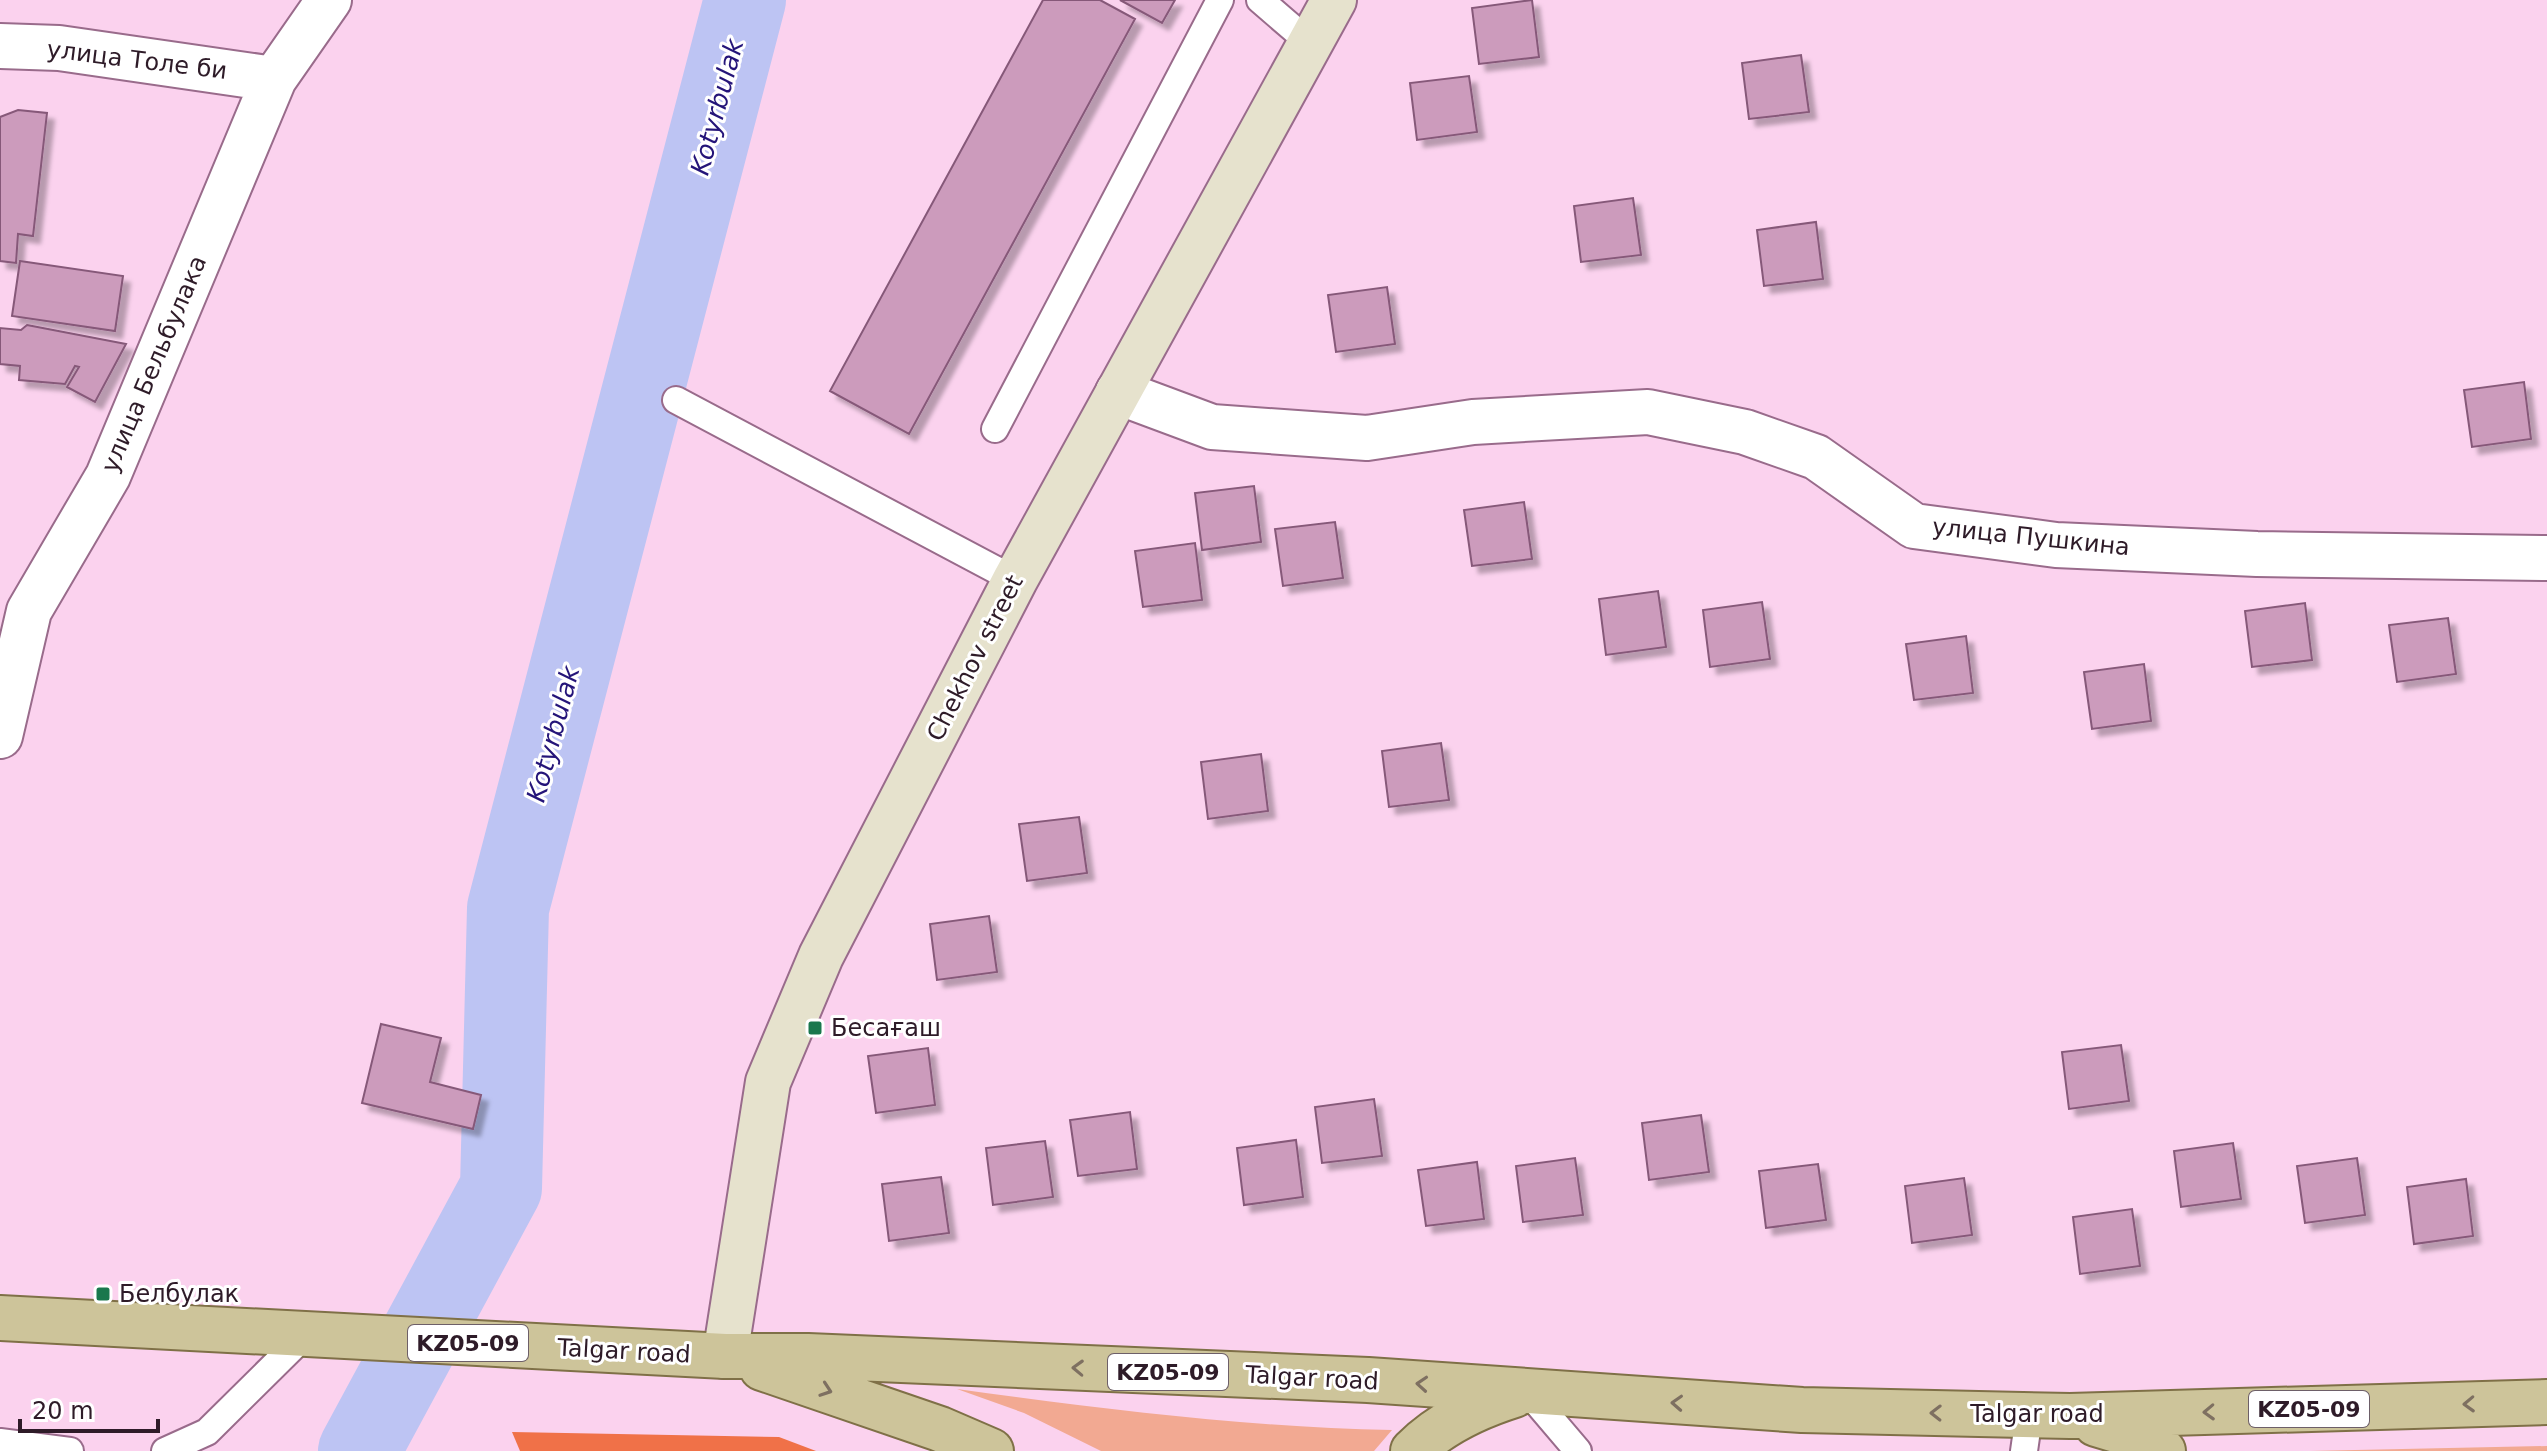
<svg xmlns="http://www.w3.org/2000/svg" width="2547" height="1451" font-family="'DejaVu Sans',sans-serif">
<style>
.green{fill:#f2a992}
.forest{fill:#f07148}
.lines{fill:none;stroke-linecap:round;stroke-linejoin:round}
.river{stroke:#bdc4f3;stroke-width:82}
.building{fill:#cc9bbc;stroke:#865979;stroke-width:2;filter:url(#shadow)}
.service-casing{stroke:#996b8b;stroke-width:30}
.minor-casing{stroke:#996b8b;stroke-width:48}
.secondary-casing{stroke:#996b8b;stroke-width:48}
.primary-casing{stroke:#7f7047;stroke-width:48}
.service{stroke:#fff;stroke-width:26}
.minor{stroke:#fff;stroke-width:44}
.secondary{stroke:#e6e2cd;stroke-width:44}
.primary{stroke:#cdc49a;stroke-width:44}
.oneway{stroke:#7e7061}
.poi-dot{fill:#1a774d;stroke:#fff;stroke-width:3}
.labels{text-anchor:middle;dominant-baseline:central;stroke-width:6;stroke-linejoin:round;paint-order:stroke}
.shield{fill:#fff;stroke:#6d5f68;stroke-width:2}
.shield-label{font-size:22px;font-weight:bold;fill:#2e1b28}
.street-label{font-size:24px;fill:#2e1b28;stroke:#fff}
.poi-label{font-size:24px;fill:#2e1b28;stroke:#fff;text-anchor:start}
.water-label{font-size:26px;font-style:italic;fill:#241479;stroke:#fff}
</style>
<defs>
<filter id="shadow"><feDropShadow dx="7" dy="7" stdDeviation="2" flood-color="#0004"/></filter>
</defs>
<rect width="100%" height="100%" fill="#fbd2ee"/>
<path class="green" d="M957,1389C1102,1409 1246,1427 1392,1430L1374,1451H1101L1024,1413Z
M2547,1446V1451H2309Z"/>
<path class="forest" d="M512,1432L779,1437L816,1451H520Z"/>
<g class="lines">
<path class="river" d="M359,1451L501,1188L508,908L745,0"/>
</g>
<path class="building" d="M1043,0H1100L1135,19L909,434L830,391Z
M1120,0H1175L1162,23Z
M1532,0L1539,57L1479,64L1472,8Z
M1801,55L1809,112L1749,119L1742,63Z
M1469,76L1477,132L1417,140L1410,83Z
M18,110L47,113L33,236L18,234L16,263L0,261V117Z
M1633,198L1641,255L1581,262L1574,206Z
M1816,222L1823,279L1764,286L1757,230Z
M20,261L123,276L115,331L12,316Z
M1387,287L1395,344L1336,352L1328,295Z
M27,325L126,344L95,402L67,387L79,367L75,366L65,384L19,380L20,366L0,364V328L21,330Z
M2524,382L2531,439L2472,447L2464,390Z
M1254,486L1261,542L1202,550L1195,493Z
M1524,502L1532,559L1472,566L1464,510Z
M1335,522L1343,578L1283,586L1275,529Z
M1195,543L1202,600L1143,607L1135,551Z
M1658,591L1666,647L1606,655L1599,599Z
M1762,602L1770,659L1710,667L1703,610Z
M2305,603L2312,660L2252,667L2245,611Z
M2448,618L2456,674L2397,682L2389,625Z
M1966,636L1973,693L1914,700L1906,644Z
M2144,664L2151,721L2092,729L2084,672Z
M1441,743L1449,800L1389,807L1382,751Z
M1261,754L1268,811L1208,819L1201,762Z
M1079,817L1087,873L1027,881L1019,824Z
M989,916L997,972L937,980L930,924Z
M381,1024L441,1038L430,1082L481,1095L473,1129L362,1103Z
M2121,1045L2129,1101L2069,1109L2062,1052Z
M928,1048L935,1105L876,1113L868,1056Z
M1374,1099L1382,1156L1322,1163L1315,1107Z
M1130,1112L1137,1169L1078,1176L1070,1120Z
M1701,1115L1709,1172L1649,1180L1642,1123Z
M1296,1140L1303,1197L1244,1205L1237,1148Z
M1045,1141L1053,1197L993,1205L986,1148Z
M2233,1143L2241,1199L2181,1207L2174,1151Z
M1575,1158L1583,1215L1523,1222L1516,1166Z
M2357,1158L2365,1215L2305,1223L2297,1166Z
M1477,1162L1484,1219L1426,1226L1418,1170Z
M1818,1164L1826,1220L1766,1228L1759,1171Z
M941,1177L949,1233L889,1241L882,1184Z
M1964,1178L1972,1235L1912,1243L1905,1186Z
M2466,1179L2473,1236L2414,1244L2407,1187Z
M2132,1209L2140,1266L2080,1274L2073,1217Z"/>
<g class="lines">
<g class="service-casing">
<path id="service" d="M1260,0L1310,43
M676,400L1015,580
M995,429L1220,0
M1527,1391L1578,1451
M0,1442L70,1451
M165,1451L207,1432L306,1334
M2024,1451L2029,1416"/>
</g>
<g class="minor-casing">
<path id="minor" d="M0,46L59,48L274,79
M1118,392L1212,427L1367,438L1473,422L1648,412L1745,432L1816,457L1914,526L2056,545L2257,554L2547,558
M0,736L29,611L108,476L274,79L329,0"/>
</g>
<g class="secondary-casing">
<path id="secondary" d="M725,1356L768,1082L821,956L1015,580L1334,0"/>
</g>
<g class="primary-casing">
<path id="primary" d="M0,1318L725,1356H808L1368,1380L1802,1410L2070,1416L2547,1402
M762,1368L940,1429L991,1451
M2096,1424L2133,1435L2163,1451
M1413,1451C1441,1423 1476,1407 1514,1395"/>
</g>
<use href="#service" class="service"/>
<use href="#minor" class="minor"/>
<use href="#secondary" class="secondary"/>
<use href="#primary" class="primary"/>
</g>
<defs><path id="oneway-chevron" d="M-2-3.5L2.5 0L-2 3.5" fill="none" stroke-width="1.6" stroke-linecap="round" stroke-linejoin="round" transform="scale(2)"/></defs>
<g class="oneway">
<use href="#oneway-chevron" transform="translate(1078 1368) rotate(-178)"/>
<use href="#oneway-chevron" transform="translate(1422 1384) rotate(-176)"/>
<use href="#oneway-chevron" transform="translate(826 1390) rotate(19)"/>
<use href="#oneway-chevron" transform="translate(1677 1403) rotate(-177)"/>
<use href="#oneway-chevron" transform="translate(2469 1404) rotate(178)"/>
<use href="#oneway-chevron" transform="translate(2209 1412) rotate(178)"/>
<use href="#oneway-chevron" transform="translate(1936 1413) rotate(-179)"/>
</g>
<g class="poi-dot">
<rect x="807" y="1020" width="16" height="16" rx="4"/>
<rect x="95" y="1286" width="16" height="16" rx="4"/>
</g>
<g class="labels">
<g class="shield">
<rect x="408" y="1325" width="120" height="36" rx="6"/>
<rect x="1108" y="1354" width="120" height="36" rx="6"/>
<rect x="2249" y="1391" width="120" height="36" rx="6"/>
</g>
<g class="shield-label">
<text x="468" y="1343">KZ05-09</text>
<text x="1168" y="1372">KZ05-09</text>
<text x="2309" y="1409">KZ05-09</text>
</g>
<g class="street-label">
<text transform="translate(137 60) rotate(7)">улица Толе би</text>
<text transform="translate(154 364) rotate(-67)">улица Бельбулака</text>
<text transform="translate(2031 537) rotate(6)">улица Пушкина</text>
<text transform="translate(975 658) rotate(-63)">Chekhov street</text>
<text transform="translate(624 1351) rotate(3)">Talgar road</text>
<text transform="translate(1312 1378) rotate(3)">Talgar road</text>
<text x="2037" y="1414">Talgar road</text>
</g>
<g class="poi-label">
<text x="831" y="1028">Бесағаш</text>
<text x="119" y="1294">Белбулак</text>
</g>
<g class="water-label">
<text transform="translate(717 107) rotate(-75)">Kotyrbulak</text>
<text transform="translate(553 734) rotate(-75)">Kotyrbulak</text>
</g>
</g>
<path d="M20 1419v12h138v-12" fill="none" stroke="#2e1b28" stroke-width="4"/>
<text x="32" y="1419" font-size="24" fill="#2e1b28" stroke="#ffffff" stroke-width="6" paint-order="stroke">20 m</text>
</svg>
